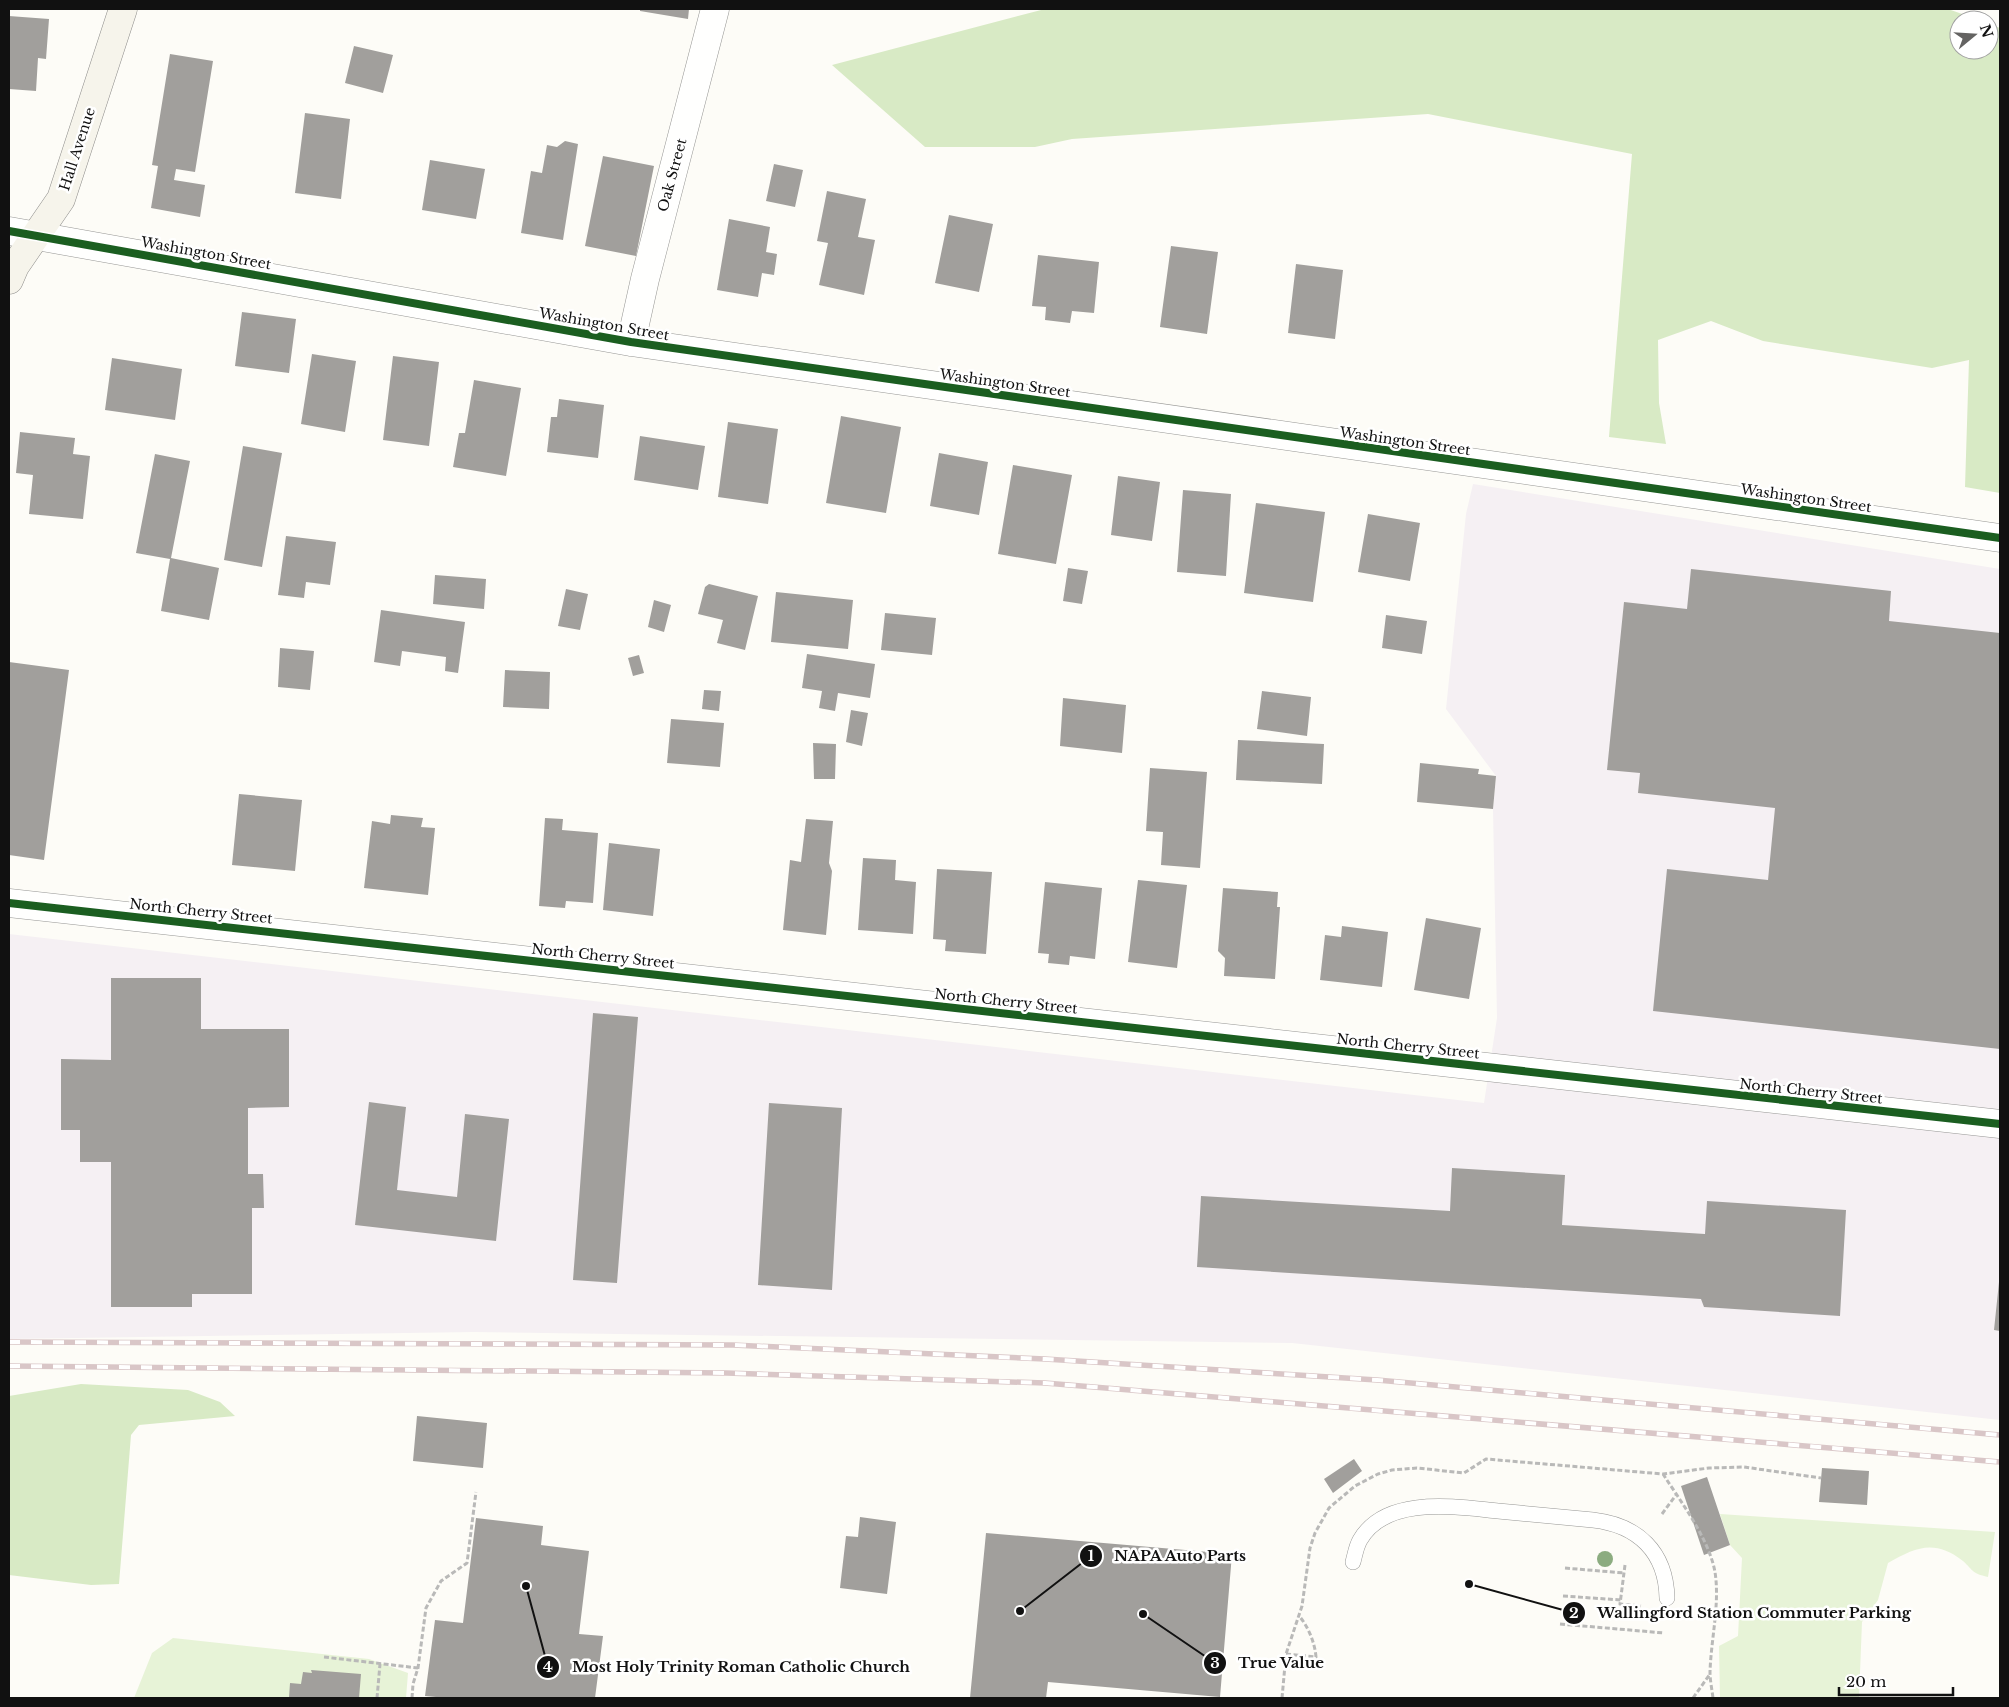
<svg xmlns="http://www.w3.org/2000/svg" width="2009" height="1707" font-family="'Libre Baskerville',serif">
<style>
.industrial{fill:#f5f0f3}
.green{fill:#e7f3d7}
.forest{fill:#d8eac5}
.building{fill:#a19f9c}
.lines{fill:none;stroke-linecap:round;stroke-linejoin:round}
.service-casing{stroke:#979795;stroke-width:16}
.minor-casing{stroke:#979795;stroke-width:29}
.secondary-casing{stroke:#8e8d8b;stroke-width:29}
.path{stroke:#b9b9b8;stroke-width:3;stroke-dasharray:5 2.5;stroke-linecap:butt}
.service{stroke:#fffffe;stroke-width:15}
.minor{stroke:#fffffe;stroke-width:28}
.secondary{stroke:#f6f4eb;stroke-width:28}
.rail-casing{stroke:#d9c6c7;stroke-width:5.5}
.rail{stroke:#fff;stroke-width:4;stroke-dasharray:11;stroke-linecap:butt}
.cycleway-casing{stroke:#fff;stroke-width:11}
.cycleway{stroke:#1b5e20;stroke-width:8}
.tree{fill:#8cac80}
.labels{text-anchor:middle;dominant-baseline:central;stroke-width:5;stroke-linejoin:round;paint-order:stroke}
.street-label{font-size:14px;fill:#111;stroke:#fff}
.leader{fill:none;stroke:#111;stroke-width:2}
.callout-dot{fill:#111;stroke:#fff;stroke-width:2}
.mark-label{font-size:15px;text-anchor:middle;font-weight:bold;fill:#fff}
.callout-label{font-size:15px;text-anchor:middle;font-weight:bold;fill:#111;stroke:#fff;stroke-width:5;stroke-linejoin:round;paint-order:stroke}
</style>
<rect width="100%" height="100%" fill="#fdfcf7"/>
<path class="industrial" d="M1473,484L2000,569V1420L1292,1343L474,1332L9,1339V934L1484,1103L1497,1018L1493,809L1496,776L1446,709L1466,514Z"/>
<path class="green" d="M1720,1514L1995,1532L1988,1577C1971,1573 1974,1571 1963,1561C1935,1539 1916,1547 1888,1563L1878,1600L1862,1622L1859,1698H1720L1719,1646L1738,1636L1742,1558L1730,1545Z
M173,1638L369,1659L408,1673L406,1698H134L152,1653Z"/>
<path class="forest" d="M1045,9H1948L1979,20H1959V50H1989V24L2000,28V493L1965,487L1969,360L1932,368L1763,341L1711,321L1658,340L1659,403L1666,444L1609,437L1632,154L1428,114L1072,139L1035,147H925L832,65Z
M81,1384L188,1390L220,1402L235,1416L139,1425L131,1435L119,1584L91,1585L9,1575V1396Z"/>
<path class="building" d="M640,9H689L688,19L640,11Z
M9,16L49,19L46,59L38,58L36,91L9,89Z
M354,46L393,55L383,93L345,83Z
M170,54L213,61L195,172L176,169L174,180L205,185L200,217L151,208L158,166L152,165Z
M305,113L350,119L341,199L295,193Z
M565,141L578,144L563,240L521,233L531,171L542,173L547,145L557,147Z
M603,156L654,166L636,256L585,246Z
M430,160L485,169L476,219L422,210Z
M774,164L803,170L795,207L766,201Z
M827,191L866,199L858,237L875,240L864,295L819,285L828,243L817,241Z
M949,215L993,224L979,292L935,283Z
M729,219L770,227L766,252L777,254L774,275L762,273L758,297L717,290Z
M1171,246L1218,252L1207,334L1160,327Z
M1038,255L1099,262L1094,313L1072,311L1070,323L1045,320L1046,307L1032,306Z
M1296,264L1343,270L1335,339L1288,333Z
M242,312L296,319L289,373L235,366Z
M312,354L356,361L345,432L301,424Z
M393,356L439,362L429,446L383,440Z
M112,358L182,369L175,420L105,410Z
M474,380L521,388L506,476L453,467L459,433H465Z
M559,399L604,405L598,458L547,452L551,417H557Z
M841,416L901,427L886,513L826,503Z
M728,422L778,429L768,504L718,497Z
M20,432L75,438L73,454L90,456L83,519L29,514L33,475L16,473Z
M640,436L705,446L698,490L634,480Z
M243,446L282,453L262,567L224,560Z
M939,453L988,462L979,515L930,506Z
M155,454L190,461L171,558L219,568L209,620L161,611L170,559L136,553Z
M1013,465L1072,475L1056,564L998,554Z
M1118,476L1160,482L1152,541L1111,535Z
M1183,490L1231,494L1226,576L1177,572Z
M1256,503L1325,512L1313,602L1244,593Z
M1368,514L1420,523L1410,581L1358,572Z
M286,536L336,542L330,585L306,582L304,598L278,595Z
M1068,568L1088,571L1082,604L1063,601Z
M1691,569L1891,591L1889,621L2000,633V1049L1653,1011L1667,869L1768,880L1775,808L1638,793L1640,773L1607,770L1624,602L1687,609Z
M435,575L486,579L484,609L433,604Z
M709,584L758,596L745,650L717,643L723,620L698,614L705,587Z
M566,589L588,594L580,630L558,626Z
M776,592L853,600L848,649L771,642Z
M654,600L671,605L664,632L648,627Z
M381,610L465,622L458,673L445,671L446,657L402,651L400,666L374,662Z
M885,613L936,618L932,655L881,650Z
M1386,615L1427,621L1422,654L1382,648Z
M280,648L314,651L310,690L278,687Z
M807,654L875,664L870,698L838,693L835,711L819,708L822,691L802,688Z
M639,655L644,673L633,676L628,658Z
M9,662L69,670L44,860L9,855Z
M505,670L550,672L549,709L503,707Z
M704,690L721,691L719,711L702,709Z
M1262,691L1311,697L1307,736L1257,729Z
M1063,698L1126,705L1122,753L1060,746Z
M851,710L868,713L862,746L846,742Z
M671,719L724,723L720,767L667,763Z
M1238,740L1324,744L1322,784L1236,780Z
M813,743L836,744L835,779H814Z
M1420,763L1479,769L1478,774L1496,776L1493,809L1417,802Z
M1150,768L1207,772L1200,868L1161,865L1163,832L1146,831Z
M239,794L302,800L295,871L232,865Z
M391,815L423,818L421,827L435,828L428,895L364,888L372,821L390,824Z
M545,818L563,819L562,830L598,833L593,903L566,901L565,908L539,906Z
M806,819L833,821L829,863L832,871L826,935L783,930L790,860L801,862Z
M609,843L660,849L653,916L603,910Z
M863,858L896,860L895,880L916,882L913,934L858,930Z
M937,869L992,872L986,954L945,951L946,940L933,939Z
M1138,880L1187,885L1177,968L1128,962Z
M1045,882L1102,888L1095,959L1070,956L1069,965L1048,963L1049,954L1038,953Z
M1223,888L1278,892L1277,907H1280L1275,979L1224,976L1225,958L1218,951Z
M1426,918L1481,928L1469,999L1414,990Z
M1342,926L1388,932L1382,987L1320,980L1325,935L1341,937Z
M111,978H201V1029H289V1107L248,1108V1174H263L264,1208H252V1294H192V1307H111V1162H80V1130H61V1059L111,1060Z
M593,1013L638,1017L617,1283L573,1280Z
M369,1102L406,1107L397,1190L457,1197L465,1114L509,1119L496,1241L355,1225Z
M769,1103L842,1108L832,1290L758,1285Z
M1452,1168L1565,1175L1562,1225L1705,1234L1707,1201L1846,1210L1840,1316L1704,1307L1701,1299L1197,1267L1201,1196L1450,1211Z
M1999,1282L2000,1283V1331L1994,1330Z
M417,1416L487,1423L483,1468L413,1461Z
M1354,1459L1362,1471L1333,1493L1324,1479Z
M1822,1468L1869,1471L1867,1505L1819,1502Z
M1707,1477L1730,1545L1704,1555L1681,1486Z
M860,1517L896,1522L887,1594L840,1588L846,1536L858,1537Z
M476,1518L543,1526L541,1545L589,1551L579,1634L603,1636L595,1698H435L436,1697L425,1696L435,1620L463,1623Z
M986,1533L1232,1554L1220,1697L1048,1682L1046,1698H970Z
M311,1670L361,1674L359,1698H289L290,1683L301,1684L303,1672L312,1673Z"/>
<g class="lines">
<g class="service-casing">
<path id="service" d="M1353,1562C1355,1555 1356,1547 1360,1540C1386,1495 1456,1507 1498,1511C1529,1514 1561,1517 1593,1520C1638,1525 1666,1552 1667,1598"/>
</g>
<g class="minor-casing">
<path id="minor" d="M9,231L631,342L2000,538
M631,342L645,279L715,9
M9,903L2000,1124"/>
</g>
<g class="secondary-casing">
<path id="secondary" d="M9,280L15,266L61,199L123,9"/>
</g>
<path class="path" d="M1663,1474C1681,1502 1709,1539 1715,1572C1720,1604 1711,1639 1710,1672C1710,1680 1712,1690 1713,1698
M1662,1514L1676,1495
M1625,1565L1620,1604L1641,1606
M1565,1568L1624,1573
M1563,1596L1621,1600
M1560,1624L1664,1633
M1286,1654L1316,1657C1315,1644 1309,1628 1300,1617
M324,1657L418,1668
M377,1698L380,1664
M412,1698L413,1684L418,1668L426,1608L441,1581L467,1563L476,1492
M1282,1698L1286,1654L1302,1606L1310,1548L1315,1533L1329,1508L1355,1486L1378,1474L1392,1470L1417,1468L1464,1473L1486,1459L1663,1474L1709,1468L1744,1467L1821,1478
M1693,1698L1710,1674"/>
<use href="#service" class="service"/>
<use href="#minor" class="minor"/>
<use href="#secondary" class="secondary"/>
<g class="rail-casing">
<path id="rail" d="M9,1342L733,1345L1045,1359L1377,1380L2000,1435
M9,1366L726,1373L1045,1383L2000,1462"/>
</g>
<use href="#rail" class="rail"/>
<g class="cycleway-casing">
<path id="cycleway" d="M9,231L631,342L2000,538
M9,903L2000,1124"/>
</g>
<use href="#cycleway" class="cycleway"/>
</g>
<circle class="tree" cx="1605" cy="1559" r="8"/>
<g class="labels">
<g class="street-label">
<text transform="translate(77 149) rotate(-72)">Hall Avenue</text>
<text transform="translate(672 175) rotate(-75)">Oak Street</text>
<text transform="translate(206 253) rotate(10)">Washington Street</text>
<text transform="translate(604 324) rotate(10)">Washington Street</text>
<text transform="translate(1005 383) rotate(8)">Washington Street</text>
<text transform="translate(1405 441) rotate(8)">Washington Street</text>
<text transform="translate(1806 498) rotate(8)">Washington Street</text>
<text transform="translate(201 911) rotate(6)">North Cherry Street</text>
<text transform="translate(603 956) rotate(6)">North Cherry Street</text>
<text transform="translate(1006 1001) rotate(6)">North Cherry Street</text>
<text transform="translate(1408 1046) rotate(6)">North Cherry Street</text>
<text transform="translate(1811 1091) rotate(6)">North Cherry Street</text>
</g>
</g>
<path class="leader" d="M1020 1611L1091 1556M1469 1584L1574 1613M1143 1614L1215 1663M526 1586L548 1667"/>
<g class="callout-dot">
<circle cx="1020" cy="1611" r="5"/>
<circle cx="1469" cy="1584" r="5"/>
<circle cx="1143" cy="1614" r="5"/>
<circle cx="526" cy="1586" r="5"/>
<circle cx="1091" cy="1556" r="12"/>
<circle cx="1574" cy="1613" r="12"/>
<circle cx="1215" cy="1663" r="12"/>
<circle cx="548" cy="1667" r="12"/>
</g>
<g class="mark-label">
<text x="1091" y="1561">1</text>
<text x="1574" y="1618">2</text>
<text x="1215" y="1668">3</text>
<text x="548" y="1672">4</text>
</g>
<g class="callout-label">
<text x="1180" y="1561">NAPA Auto Parts</text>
<text x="1754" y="1618">Wallingford Station Commuter Parking</text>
<text x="1281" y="1668">True Value</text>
<text x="741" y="1672">Most Holy Trinity Roman Catholic Church</text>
</g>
<rect width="2009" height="1707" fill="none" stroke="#111111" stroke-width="20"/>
<g transform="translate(1974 35) rotate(72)"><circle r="24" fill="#ffffff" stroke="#a0a0a0"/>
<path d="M0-4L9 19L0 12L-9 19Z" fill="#646362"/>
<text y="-8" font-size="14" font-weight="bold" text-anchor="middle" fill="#111111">N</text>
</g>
<path d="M1839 1687v8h114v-8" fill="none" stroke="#111111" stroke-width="2.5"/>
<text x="1846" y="1687" font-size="15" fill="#111111" stroke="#ffffff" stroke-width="4" paint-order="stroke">20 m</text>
</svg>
